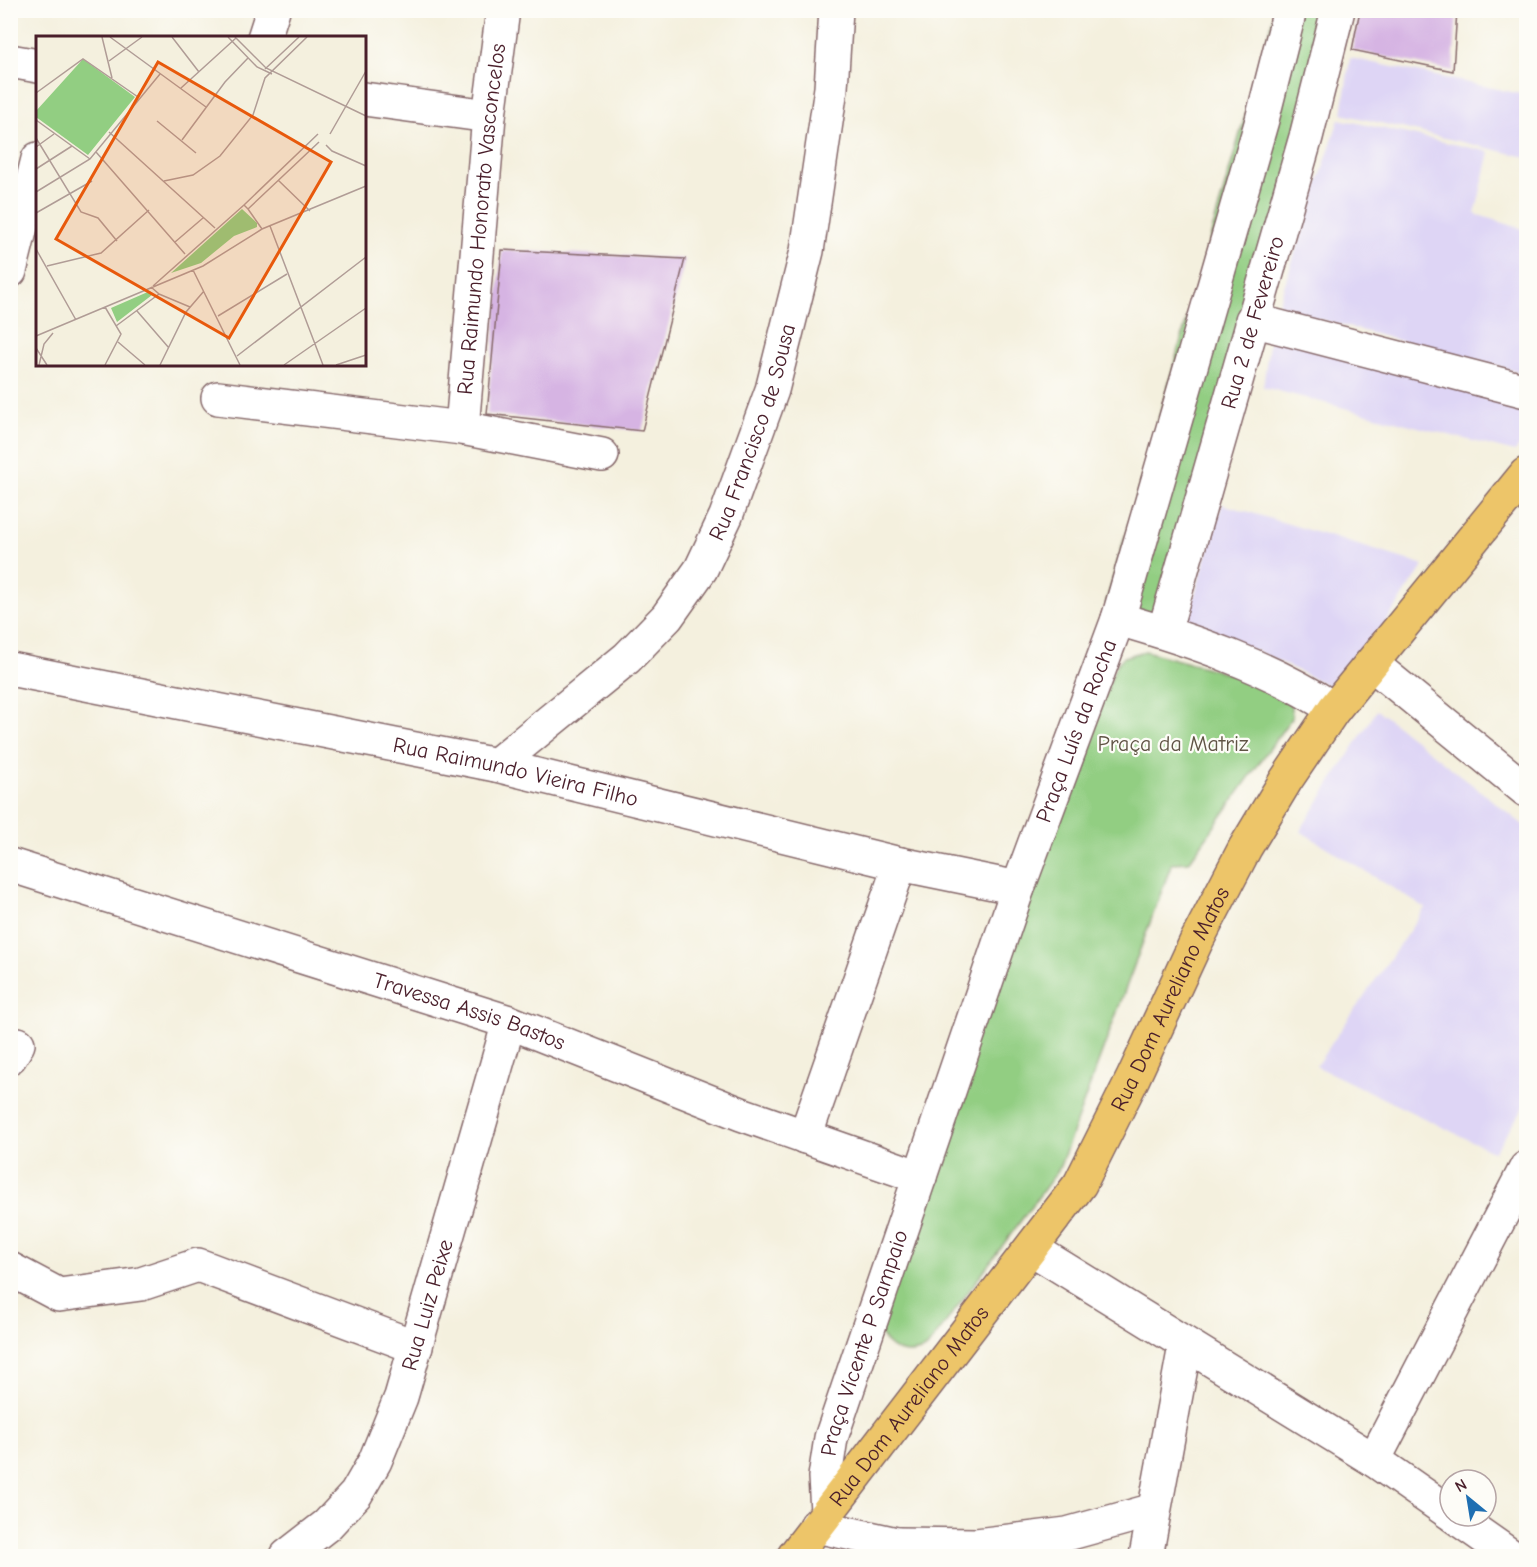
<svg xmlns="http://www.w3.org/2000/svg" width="1537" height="1567" font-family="'Comic Neue',sans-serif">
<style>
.built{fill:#ded5f5}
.green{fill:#92ce82;stroke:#6e7656;stroke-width:1.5}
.building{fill:#d6b4e3}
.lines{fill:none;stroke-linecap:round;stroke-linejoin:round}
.street-casing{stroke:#86686a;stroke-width:36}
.primary-casing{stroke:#86686a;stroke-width:36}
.street{stroke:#fff;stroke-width:33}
.primary{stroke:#edc569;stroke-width:33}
.labels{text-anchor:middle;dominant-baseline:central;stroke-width:4.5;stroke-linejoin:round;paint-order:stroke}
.street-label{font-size:22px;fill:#4a1f2b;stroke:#fdfcf7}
.park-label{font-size:22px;fill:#605445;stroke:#fdfcf7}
.inset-road{fill:none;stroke:#b09c96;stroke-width:1.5}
.view{fill:#e8590c;fill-opacity:0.15;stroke:#e8590c;stroke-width:3}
.inset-edge{fill:none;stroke:#4a1f2b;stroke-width:3}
</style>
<rect width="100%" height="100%" fill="#fdfcf7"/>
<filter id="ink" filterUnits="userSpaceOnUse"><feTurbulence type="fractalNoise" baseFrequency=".0167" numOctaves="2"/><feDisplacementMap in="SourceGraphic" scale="12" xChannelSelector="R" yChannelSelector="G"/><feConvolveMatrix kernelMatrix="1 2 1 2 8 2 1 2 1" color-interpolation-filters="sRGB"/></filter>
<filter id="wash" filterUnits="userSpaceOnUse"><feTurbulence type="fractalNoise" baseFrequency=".008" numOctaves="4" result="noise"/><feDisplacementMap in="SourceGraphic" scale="24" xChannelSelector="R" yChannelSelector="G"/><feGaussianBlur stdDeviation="1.35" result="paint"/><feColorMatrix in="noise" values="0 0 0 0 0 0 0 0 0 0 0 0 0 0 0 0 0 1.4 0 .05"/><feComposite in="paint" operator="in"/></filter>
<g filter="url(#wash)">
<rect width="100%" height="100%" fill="#f4f0de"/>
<path class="built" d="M1350,58L1526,95V157L1342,114Z
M1339,119L1490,152L1475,214L1526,230V374L1277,308Z
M1271,330L1526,401V435L1515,452L1263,387Z
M1222,504L1424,565L1340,691L1259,652L1185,628Z
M1377,710L1526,827V1104L1494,1152L1316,1066L1425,908L1300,831Z"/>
<path class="green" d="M1275,11H1344L1169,620L1106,603Z
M1145,651L1278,687L1290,700L1292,717L1189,862L1172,863L1059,1169L927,1348C906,1359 888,1351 878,1330L922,1179L1116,665L1124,657Z"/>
<g id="blocks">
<path class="building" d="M1360,10H1457L1453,71L1352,50Z
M502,250L685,259L642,431L487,414Z"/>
</g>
</g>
<g filter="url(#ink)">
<use href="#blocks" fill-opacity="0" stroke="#86686a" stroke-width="1.5"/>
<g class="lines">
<g class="street-casing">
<g id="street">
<path d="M264,38L273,10"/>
<path d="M10,61L38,66"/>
<path d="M364,99L489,116"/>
<path d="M10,271L38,159"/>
<path d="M1252,320L1526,391"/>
<path d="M218,398L462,428L602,455"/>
<path id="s1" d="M462,428L489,116L503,10"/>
<path d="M1118,619L1262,120L1290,10"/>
<path id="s2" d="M1164,632L1306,137L1338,10"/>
<path d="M1373,665L1526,790"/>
<path id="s3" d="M10,669L496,765L900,864L1018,888"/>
<path id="s4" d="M496,765L627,658L667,617L701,569L726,516L772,390L807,251L831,88L836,10"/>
<path id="s5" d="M10,865L509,1022L741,1114L920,1177"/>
<path d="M10,1057L18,1044"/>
<path d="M805,1137L900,864"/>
<path d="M1032,1249L1374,1460L1450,1513"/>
<path d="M10,1269L59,1295L141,1284L198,1265L416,1347"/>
<path d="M1374,1460L1526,1168"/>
<path id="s6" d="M827,1511L825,1477L831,1438L1018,888L1118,619C1192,640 1270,667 1334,709"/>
<path d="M1454,1516L1511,1556"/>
<path d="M816,1526L897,1544L892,1556"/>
<path d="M897,1544L976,1545L1067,1534L1154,1510"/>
<path id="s7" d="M287,1556L327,1525L356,1494L375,1461L401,1397L509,1022"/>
<path d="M1146,1556L1185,1346"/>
</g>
</g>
<g class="primary-casing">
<g id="primary">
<path id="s8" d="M794,1556L1080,1184L1133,1078L1196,942L1245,848L1286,780L1334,709L1526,474"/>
</g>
</g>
<use href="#street" class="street"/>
<use href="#primary" class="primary"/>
</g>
</g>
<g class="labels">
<g class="street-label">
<text stroke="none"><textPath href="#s1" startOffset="210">Rua Raimundo Honorato Vasconcelos</textPath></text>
<text stroke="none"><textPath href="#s2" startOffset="322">Rua 2 de Fevereiro</textPath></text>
<text stroke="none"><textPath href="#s4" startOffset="432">Rua Francisco de Sousa</textPath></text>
<text stroke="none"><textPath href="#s6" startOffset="822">Praça Luís da Rocha</textPath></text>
<text stroke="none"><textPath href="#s3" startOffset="516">Rua Raimundo Vieira Filho</textPath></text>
<text stroke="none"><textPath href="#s8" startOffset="675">Rua Dom Aureliano Matos</textPath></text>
<text stroke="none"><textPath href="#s5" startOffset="482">Travessa Assis Bastos</textPath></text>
<text stroke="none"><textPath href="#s7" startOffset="296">Rua Luiz Peixe</textPath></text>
<text stroke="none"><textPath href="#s6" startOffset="174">Praça Vicente P Sampaio</textPath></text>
<text stroke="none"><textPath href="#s8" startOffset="189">Rua Dom Aureliano Matos</textPath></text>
</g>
<g class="park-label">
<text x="1173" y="744">Praça da Matriz</text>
</g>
</g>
<g transform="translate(36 36)">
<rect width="330" height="330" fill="#f4f0de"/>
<path d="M47,23L99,61L52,119L0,81V75ZM206,173L221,187V191L198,200L165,227L135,237ZM114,255L116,259L81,286L75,272Z" fill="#92ce82"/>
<path class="inset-road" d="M66,1L76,42M74,1L170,71M136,1L163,36M192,1L221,31L236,38M199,1L230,32L330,80M73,25L106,1M229,33L263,1M145,52L200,2M0,57L47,23L102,61M0,84L54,123M121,85L160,117M73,96L179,192M294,98L330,35M0,102L45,176L62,182L81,205M146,104L189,46L212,22M290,109L296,115L330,130M0,111L18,98M60,116L149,218M0,133L36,110M242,144L274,175M128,145L157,139L184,120L217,79L229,42L271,1M0,156L54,123L124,38M208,169L282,98M212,173L283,106M212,173L226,193M0,177L56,145M234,190L287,329M139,206L167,182M0,213L40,284M11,230L65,217L113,174M157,234L204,329M117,250L208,169L212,173M123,258L154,271M101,275L133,312M182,280L251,238M80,290L123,258L115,251M0,300L167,230L226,193L330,150M82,306L109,329M0,312L11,329M201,320L330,221M3,329L8,308L17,297M69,329L85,298L69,271M124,329L150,276L168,255M248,329L330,272M300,329L330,319"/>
<path class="view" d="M122,26L295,126L193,302L20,203Z"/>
<rect width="330" height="330" class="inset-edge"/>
</g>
<rect width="1537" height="1567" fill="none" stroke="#fdfcf7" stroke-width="36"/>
<g transform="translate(1468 1498) rotate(330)"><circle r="28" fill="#fdfcf7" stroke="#b5a4a5" stroke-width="1.5"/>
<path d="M0-4.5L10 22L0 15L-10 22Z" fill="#1f6fb2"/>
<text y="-9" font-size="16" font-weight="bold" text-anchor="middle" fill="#4a1f2b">N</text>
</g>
</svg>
